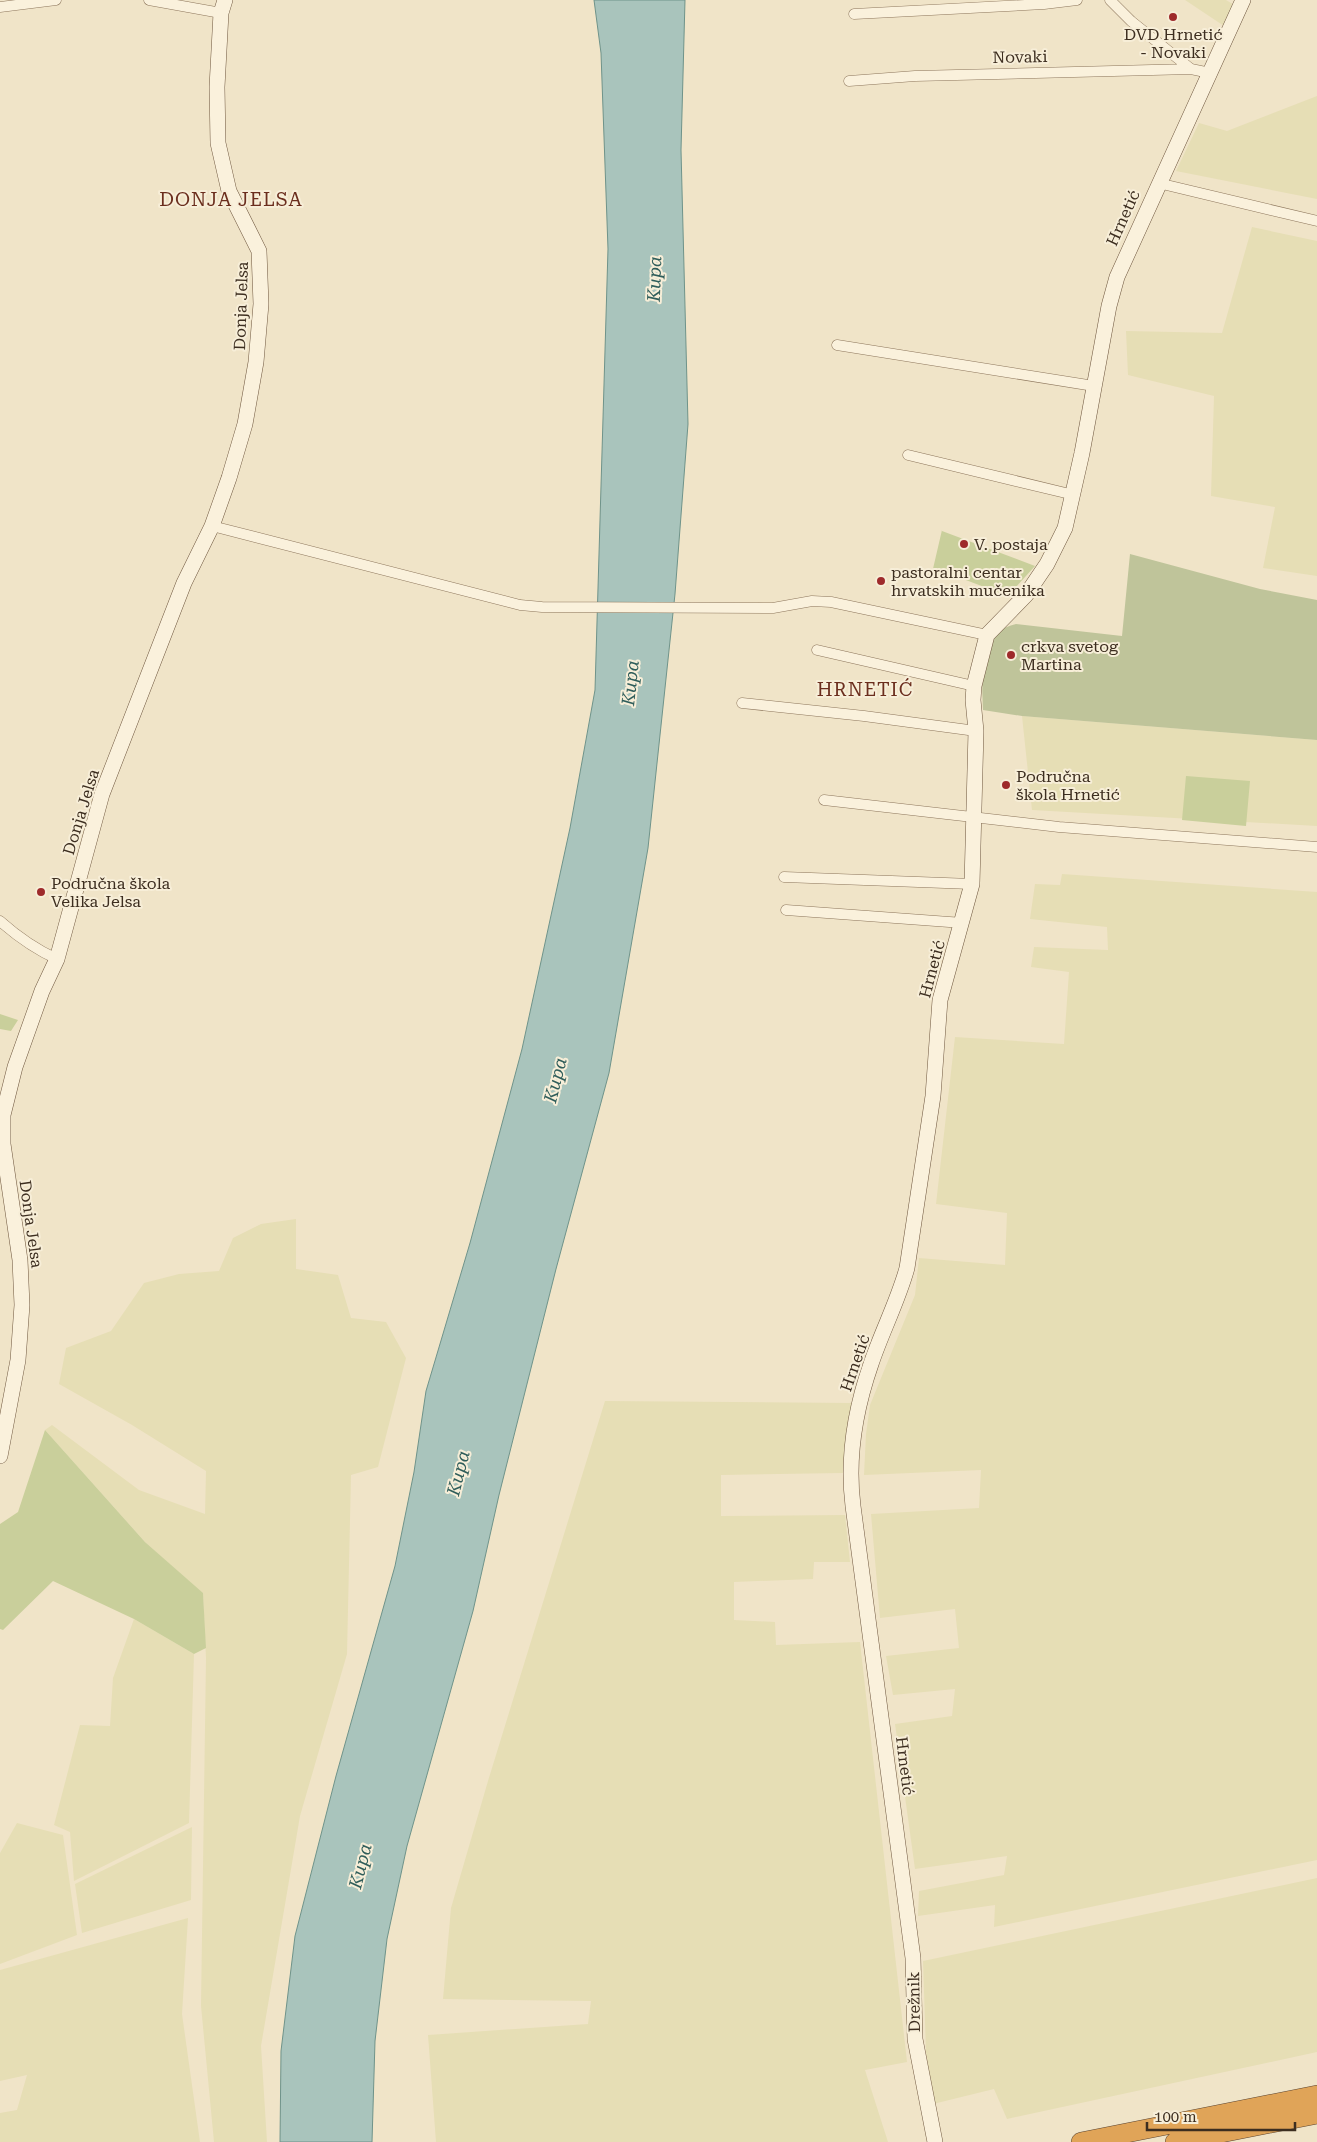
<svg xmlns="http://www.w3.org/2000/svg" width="1317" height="2142" font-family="'Roboto Serif',serif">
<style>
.farmland{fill:#e6deb5}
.green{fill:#c9cf9b}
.cemetery{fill:#bfc49a}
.water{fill:#a9c4bc;stroke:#6f938a}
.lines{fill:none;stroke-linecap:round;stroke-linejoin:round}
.street-casing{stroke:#8d765c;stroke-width:11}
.secondary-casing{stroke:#6f573f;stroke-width:16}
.highway-casing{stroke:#5b4430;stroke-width:20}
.street{stroke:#faf1dc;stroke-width:10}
.secondary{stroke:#faf1dc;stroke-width:15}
.highway{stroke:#e0a458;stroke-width:19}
.poi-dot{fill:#9e2a2b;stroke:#f7eed8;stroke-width:2}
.labels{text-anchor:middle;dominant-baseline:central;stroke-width:4;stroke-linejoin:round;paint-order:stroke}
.poi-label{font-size:16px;fill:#3d2e20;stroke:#f7eed8;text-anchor:start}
.street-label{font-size:16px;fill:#3d2e20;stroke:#f7eed8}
.water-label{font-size:18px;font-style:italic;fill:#2f5d5a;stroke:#f7eed8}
.quarter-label{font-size:19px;letter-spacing:1px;fill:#6b2e1e;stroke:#f7eed8}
</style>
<rect width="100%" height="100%" fill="#f0e4c8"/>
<path class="farmland" d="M1185,0H1226L1236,6L1227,28Z
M1317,96V199L1176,171L1199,123L1227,131Z
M1252,227L1317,241V576L1263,568L1275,507L1211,496L1214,396L1128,375L1126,331L1222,333Z
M1022,716L1317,740V826L1032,810Z
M1062,874L1317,892V1860L994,1927L995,1905L918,1916L919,1891L1004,1875L1007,1856L915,1869L895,1724L952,1716L955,1689L893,1695L886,1656L959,1648L955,1609L880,1618L871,1514L979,1508L981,1470L864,1475L866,1434L870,1405L915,1295L919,1258L1005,1265L1007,1213L936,1204L955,1037L1064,1044L1069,972L1031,967L1034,947L1108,950L1107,927L1030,919L1035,884L1060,885Z
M296,1219V1269L338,1275L351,1318L386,1322L406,1358L378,1467L351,1475L347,1654L300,1816L261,2046L267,2142H214L201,2006L206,1658L203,1594L145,1542L45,1430L52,1425L139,1490L205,1514L206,1471L132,1425L59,1384L66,1348L111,1331L144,1283L179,1274L219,1271L233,1238L261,1224Z
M605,1401L853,1403L844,1455L843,1473L721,1475V1516L845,1515L850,1562H814L813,1579L734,1582V1620L775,1622L776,1645L860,1642L907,2062L865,2070L888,2142H436L428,2035L588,2024L591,2001L443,1999L451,1908L488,1781Z
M134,1619L194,1654L189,1823L74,1881L70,1832L54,1825L80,1725L110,1726L113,1678Z
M17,1823L63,1835L77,1935L0,1964V1853Z
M192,1827L191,1900L82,1933L75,1884Z
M1317,1878V2052L1007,2119L994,2089L933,2104L926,2052L923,1961Z
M188,1918L182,2014L200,2142H0V2113L17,2110L27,2075L0,2081V1970Z"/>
<path class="green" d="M942,530V531L1035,566L1008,596L942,571L940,577L932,573Z
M1186,776L1250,781L1246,826L1182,820Z
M0,1014L18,1020L11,1031L0,1029Z
M45,1430L145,1542L203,1593L206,1648L194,1654L134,1619L53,1581L3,1630L0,1629V1524L18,1512Z"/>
<path class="cemetery" d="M1130,554L1260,589L1317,600V740L1022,716L983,710C982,680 977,632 1016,624L1122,636Z"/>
<path class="water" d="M594,0H685L681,150L688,424L675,594L648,848L609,1073L556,1269L499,1495L473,1611L407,1846L387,1939L375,2041L372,2142H280L281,2051L295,1936L336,1776L395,1566L414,1472L426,1391L470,1243L522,1049L570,828L595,690L608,249L601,53Z"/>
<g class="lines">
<g class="street-casing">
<path id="street" d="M149,0L221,13
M1110,0L1131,21L1191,69L1210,73
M0,7L56,0
M854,14L1044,4L1077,0
M849,81L915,76L1191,69
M1158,183L1317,221
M837,345L1094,386
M908,455L1074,495
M212,526L520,605L542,607L773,608L812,601L831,602L987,635
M817,650L974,686
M742,703L864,716L976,731
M824,800L1059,827L1317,847
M784,877L972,884
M786,910L963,923
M0,921C18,937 35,949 57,959"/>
</g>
<g class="secondary-casing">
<path id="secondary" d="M0,1456L18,1360L22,1305L20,1260L3,1144V1115L15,1067L42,991L57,959L102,794L184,583L212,526L229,478L245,424L256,362L261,304L259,251L229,191L218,143L217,87L221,13L225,0
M935,2142L915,2039L913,1958L853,1506C847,1458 855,1410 871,1364C882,1331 898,1301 907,1268L933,1096L940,1000L972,884L976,731L973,700L974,686L987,635L1026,595L1047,564L1065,528L1082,453L1109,306L1117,277L1243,0"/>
</g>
<g class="highway-casing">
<path id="highway" d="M1081,2142L1317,2095
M1175,2142L1317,2114"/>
</g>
<use href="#street" class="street"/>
<use href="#secondary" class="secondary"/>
<use href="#highway" class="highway"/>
</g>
<g class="poi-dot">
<circle cx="1173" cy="17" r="5"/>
<circle cx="964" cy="544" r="5"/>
<circle cx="881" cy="581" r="5"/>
<circle cx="1011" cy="655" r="5"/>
<circle cx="1006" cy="785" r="5"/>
<circle cx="41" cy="892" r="5"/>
</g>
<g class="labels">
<g class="poi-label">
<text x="1173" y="34" text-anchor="middle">DVD Hrnetić<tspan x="1173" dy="18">- Novaki</tspan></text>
<text x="974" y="544">V. postaja</text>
<text x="891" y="572">pastoralni centar<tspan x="891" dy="18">hrvatskih mučenika</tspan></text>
<text x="1021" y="646">crkva svetog<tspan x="1021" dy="18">Martina</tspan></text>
<text x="1016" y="776">Područna<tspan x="1016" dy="18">škola Hrnetić</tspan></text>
<text x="51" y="883">Područna škola<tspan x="51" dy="18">Velika Jelsa</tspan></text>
</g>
<g class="street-label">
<text transform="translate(1020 57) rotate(-1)">Novaki</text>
<text transform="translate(1123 218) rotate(-66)">Hrnetić</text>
<text transform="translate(241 306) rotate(-88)">Donja Jelsa</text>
<text transform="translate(81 812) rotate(-73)">Donja Jelsa</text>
<text transform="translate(932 969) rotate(-75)">Hrnetić</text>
<text transform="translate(31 1224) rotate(82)">Donja Jelsa</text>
<text transform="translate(855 1363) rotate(-71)">Hrnetić</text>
<text transform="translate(905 1766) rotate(83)">Hrnetić</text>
<text transform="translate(914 2002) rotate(-91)">Drežnik</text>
</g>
<g class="water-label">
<text transform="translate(654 279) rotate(-88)">Kupa</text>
<text transform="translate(630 683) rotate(-84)">Kupa</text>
<text transform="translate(555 1080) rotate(-76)">Kupa</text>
<text transform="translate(458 1473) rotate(-76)">Kupa</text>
<text transform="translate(360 1866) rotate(-76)">Kupa</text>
</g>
<g class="quarter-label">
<text x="231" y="199">DONJA JELSA</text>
<text x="865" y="689">HRNETIĆ</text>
</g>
</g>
<path d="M1147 2122v8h148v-8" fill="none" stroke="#3d2e20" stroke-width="2.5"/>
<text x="1154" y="2122" font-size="15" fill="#3d2e20" stroke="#f7eed8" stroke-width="4" paint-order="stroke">100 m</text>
</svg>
